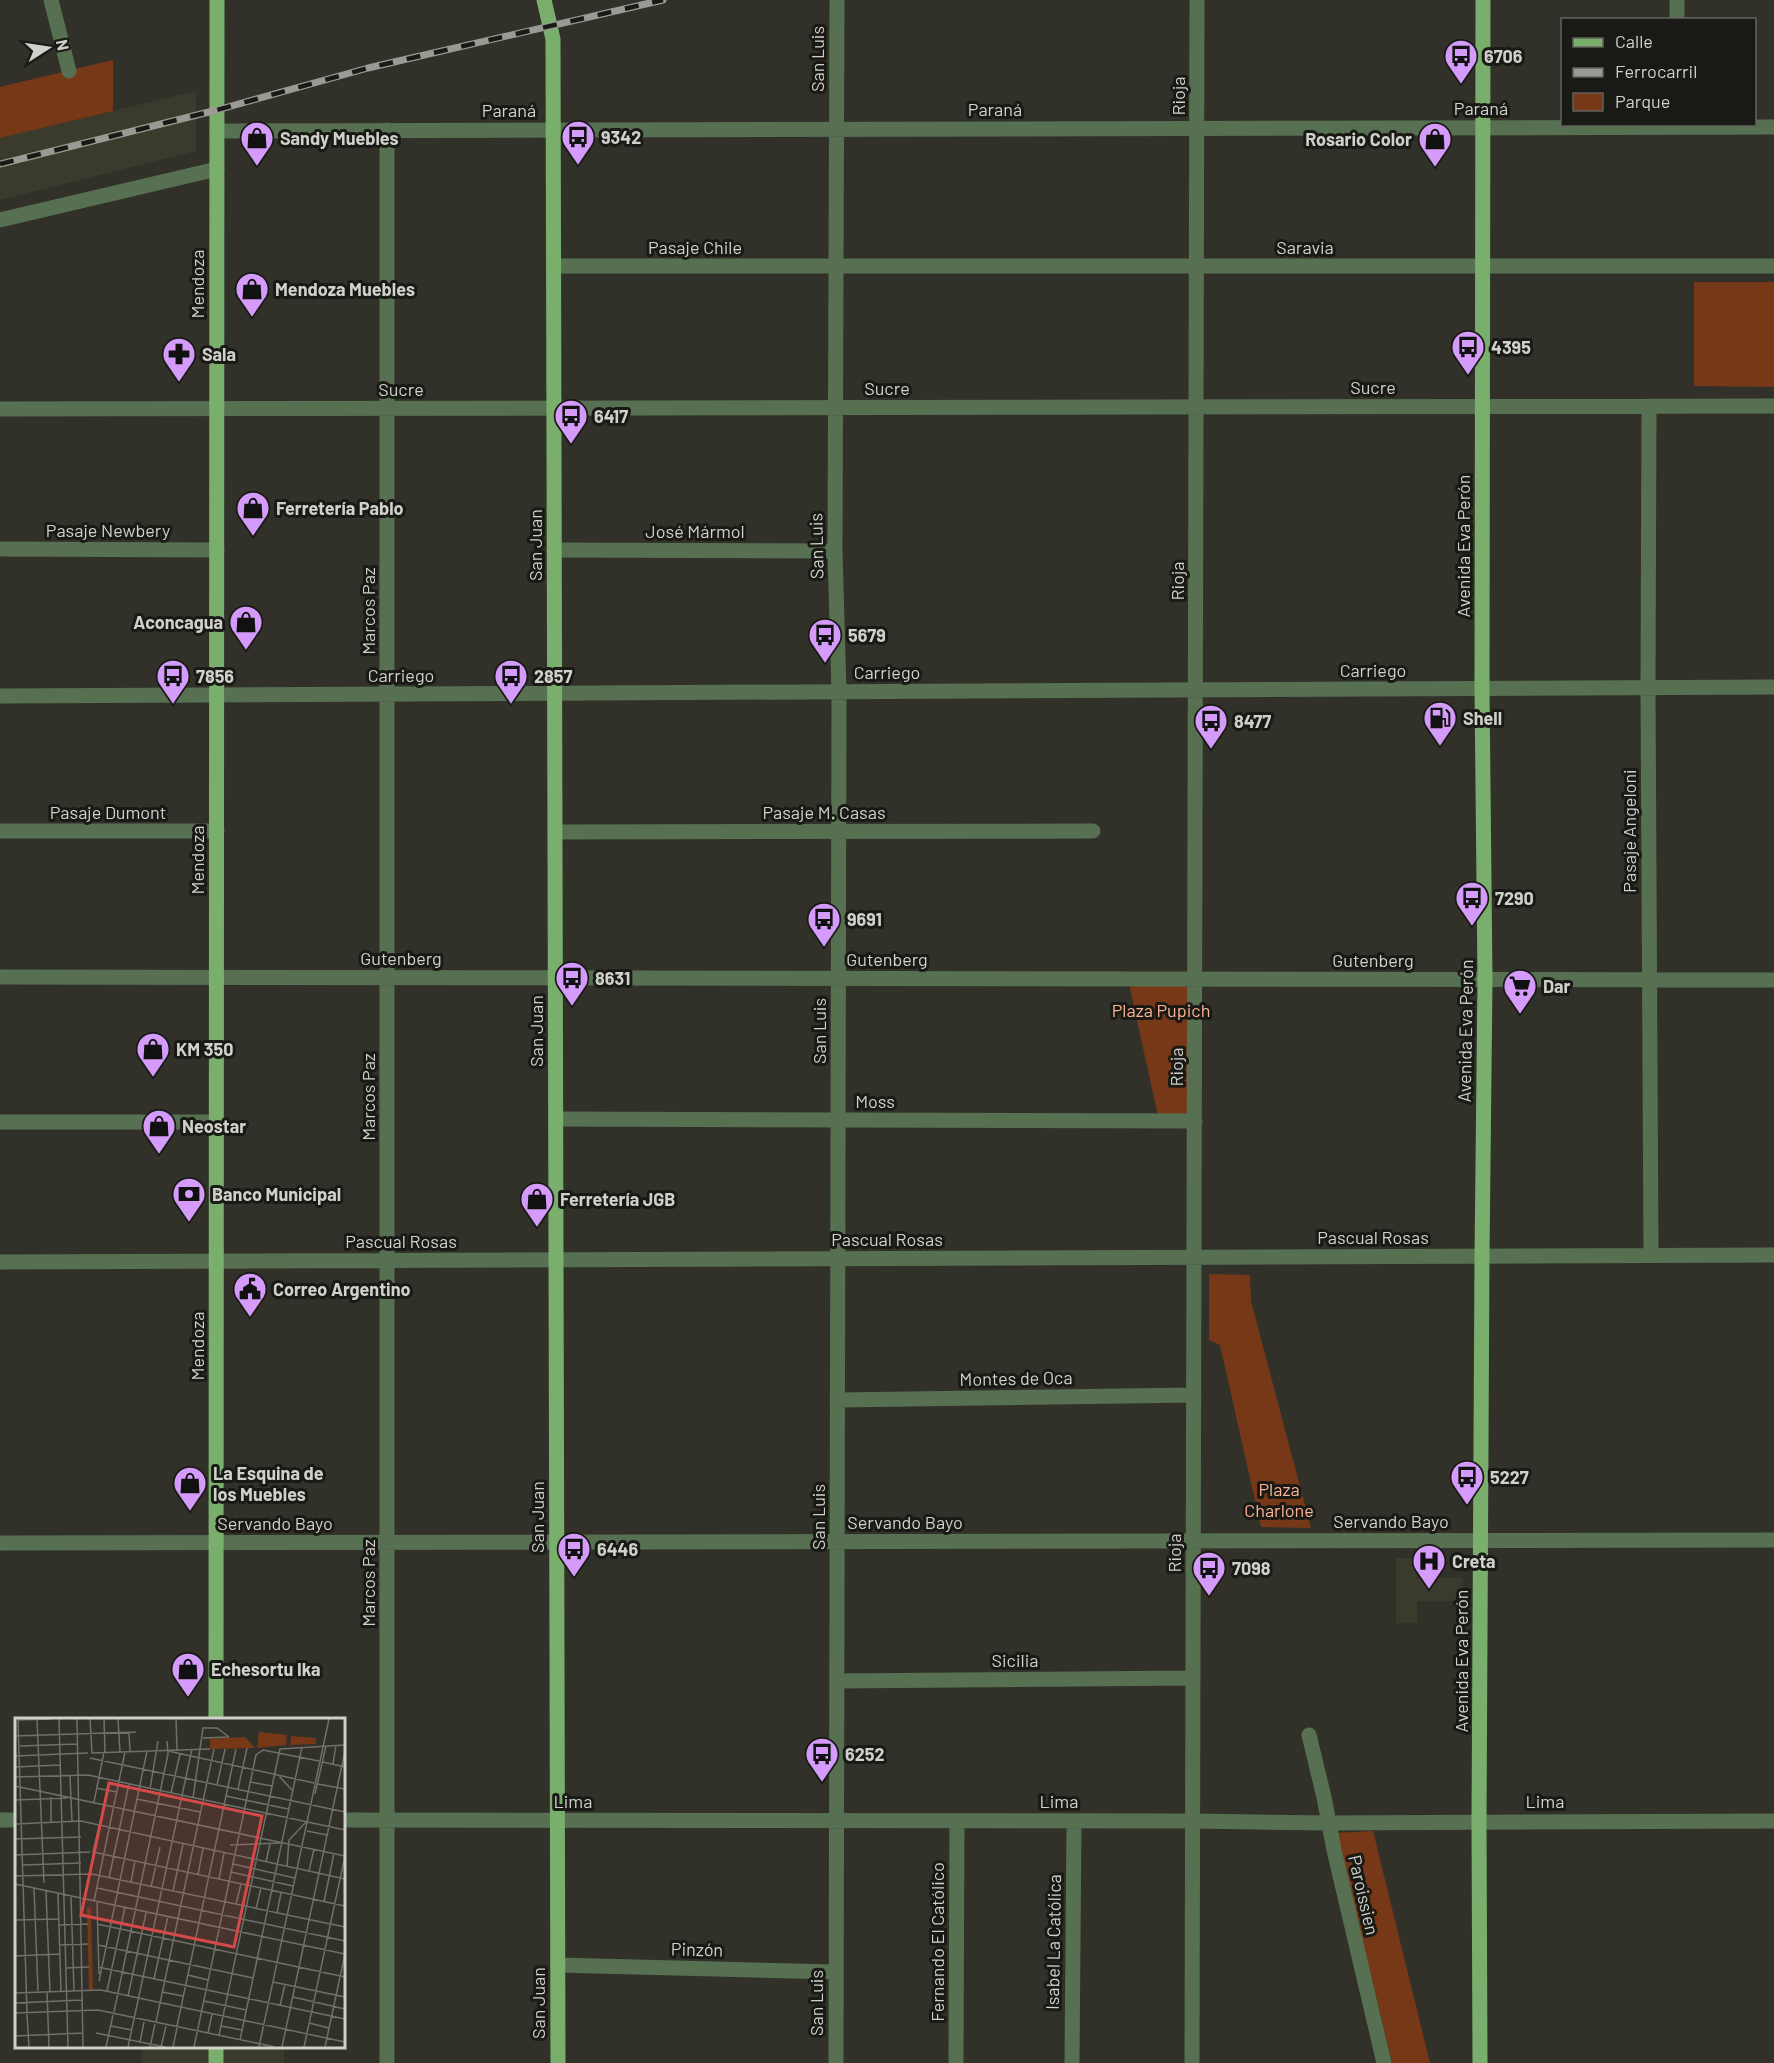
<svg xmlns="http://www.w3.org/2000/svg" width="1774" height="2063" font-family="Barlow,sans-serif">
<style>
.built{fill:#3b3b2d}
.green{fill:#773818}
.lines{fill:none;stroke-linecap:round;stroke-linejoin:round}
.minor{stroke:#577051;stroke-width:15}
.major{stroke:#7aae6d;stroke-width:15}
.rail-casing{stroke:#9a9a94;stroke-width:7}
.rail{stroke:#191915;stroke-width:4.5;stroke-dasharray:14;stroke-linecap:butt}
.labels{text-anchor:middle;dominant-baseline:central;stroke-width:6;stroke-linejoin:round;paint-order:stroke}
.poi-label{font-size:18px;font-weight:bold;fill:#d1d1cc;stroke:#191915;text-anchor:start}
.street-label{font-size:18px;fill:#d1d1cc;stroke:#191915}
.park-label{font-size:18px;fill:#fbb494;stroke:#191915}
.inset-road{fill:none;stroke:#71716b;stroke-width:1.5}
.view{fill:#d54a49;fill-opacity:0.15;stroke:#d54a49;stroke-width:3}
.inset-edge{fill:none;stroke:#d1d1cc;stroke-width:3}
</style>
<rect width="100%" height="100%" fill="#31312a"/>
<path class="built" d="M196,91V151L0,200V138Z
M1396,1558H1416L1417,1578H1463L1462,1601H1417V1623H1396Z
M142,2047H284V2063H142Z"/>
<path class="green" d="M113,60V111L0,138V87Z
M1694,282H1774V387L1694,386Z
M1129,984H1187V1116H1158Z
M1209,1274L1250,1275L1251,1301L1311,1528L1261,1527L1220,1345L1209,1340Z
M1373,1831L1430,2063H1392L1337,1833Z"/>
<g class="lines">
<path class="minor" d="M51,0L69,71
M1677,0V20
M217,131L1774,127
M0,220L217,169
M554,266H1774
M1649,406L1648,688L1651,1255
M0,409L1774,406
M0,549L217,550
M554,550L835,551
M0,696L1774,687
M0,831H217
M555,832L1093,831
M0,977L1774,980
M556,1119L1195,1121
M0,1122H216
M0,1262L1774,1255
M837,1400L1194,1395
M0,1543L1774,1540
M837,1681L1193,1678
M1309,1735L1324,1797L1334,1850L1384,2063
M0,1820H16
M344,1820L1193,1821L1328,1823L1774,1821
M558,1965L836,1972
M387,2063V130
M836,2063L839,692L835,551L837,0
M956,2063L957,1821
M1072,2063L1074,1821
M1192,2063L1197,0"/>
<path class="major" d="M544,0L553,39L558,2063
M216,1720L217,0
M216,2063V2046
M1480,2063L1479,1821L1482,1256L1485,980L1482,689L1483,0"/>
<g class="rail-casing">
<path id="rail" d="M0,164L217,110L368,68L663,0"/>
</g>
<use href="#rail" class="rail"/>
</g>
<defs>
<g id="bus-pin" transform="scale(1.725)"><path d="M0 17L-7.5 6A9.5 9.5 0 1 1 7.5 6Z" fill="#d59bfa" stroke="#191915"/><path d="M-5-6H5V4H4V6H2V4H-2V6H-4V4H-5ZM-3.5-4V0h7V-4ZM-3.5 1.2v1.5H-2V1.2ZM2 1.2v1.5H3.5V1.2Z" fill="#111"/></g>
<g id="shop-pin" transform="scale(1.725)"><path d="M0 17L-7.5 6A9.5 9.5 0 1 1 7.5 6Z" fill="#d59bfa" stroke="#191915"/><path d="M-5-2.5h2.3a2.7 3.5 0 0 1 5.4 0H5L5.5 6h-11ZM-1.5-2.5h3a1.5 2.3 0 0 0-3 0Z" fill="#111"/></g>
<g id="pharmacy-pin" transform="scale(1.725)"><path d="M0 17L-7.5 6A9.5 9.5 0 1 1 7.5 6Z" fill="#d59bfa" stroke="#191915"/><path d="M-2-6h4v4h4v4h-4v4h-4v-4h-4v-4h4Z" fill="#111"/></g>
<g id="fuel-pin" transform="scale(1.725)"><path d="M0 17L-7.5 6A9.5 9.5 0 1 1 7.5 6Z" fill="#d59bfa" stroke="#191915"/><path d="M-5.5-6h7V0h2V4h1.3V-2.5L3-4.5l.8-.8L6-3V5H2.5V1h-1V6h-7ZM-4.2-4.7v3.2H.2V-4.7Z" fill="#111"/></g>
<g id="supermarket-pin" transform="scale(1.725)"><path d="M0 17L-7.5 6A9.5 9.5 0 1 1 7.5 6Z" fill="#d59bfa" stroke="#191915"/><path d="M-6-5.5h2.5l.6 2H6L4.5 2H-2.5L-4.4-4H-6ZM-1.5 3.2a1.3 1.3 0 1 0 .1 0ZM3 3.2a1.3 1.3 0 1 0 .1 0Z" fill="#111"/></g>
<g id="bank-pin" transform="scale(1.725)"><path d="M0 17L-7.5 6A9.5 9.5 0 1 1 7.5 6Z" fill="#d59bfa" stroke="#191915"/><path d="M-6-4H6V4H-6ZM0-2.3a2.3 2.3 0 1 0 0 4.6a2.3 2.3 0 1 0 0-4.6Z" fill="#111"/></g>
<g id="civic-pin" transform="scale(1.725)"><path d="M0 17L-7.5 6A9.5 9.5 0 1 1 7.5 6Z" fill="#d59bfa" stroke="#191915"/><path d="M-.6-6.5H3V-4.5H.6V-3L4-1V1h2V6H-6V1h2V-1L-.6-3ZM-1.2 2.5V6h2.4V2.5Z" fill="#111"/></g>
<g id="hospital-pin" transform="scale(1.725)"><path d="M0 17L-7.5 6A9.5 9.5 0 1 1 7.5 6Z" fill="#d59bfa" stroke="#191915"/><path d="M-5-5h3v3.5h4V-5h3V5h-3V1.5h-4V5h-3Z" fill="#111"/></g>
</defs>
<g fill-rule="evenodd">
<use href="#bus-pin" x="1461" y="56"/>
<use href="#bus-pin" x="578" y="137"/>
<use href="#shop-pin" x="257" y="138"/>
<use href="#shop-pin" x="1435" y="139"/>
<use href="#shop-pin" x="252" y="289"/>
<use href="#bus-pin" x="1468" y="347"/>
<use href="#pharmacy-pin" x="179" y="354"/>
<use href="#bus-pin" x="571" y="416"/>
<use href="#shop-pin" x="253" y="508"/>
<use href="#shop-pin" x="246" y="622"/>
<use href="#bus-pin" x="825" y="635"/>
<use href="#bus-pin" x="173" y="676"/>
<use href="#bus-pin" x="511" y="676"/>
<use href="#fuel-pin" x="1440" y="718"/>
<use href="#bus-pin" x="1211" y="721"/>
<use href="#bus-pin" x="1472" y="898"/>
<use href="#bus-pin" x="824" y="919"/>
<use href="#bus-pin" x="572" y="978"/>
<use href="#supermarket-pin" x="1520" y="986"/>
<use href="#shop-pin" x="153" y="1049"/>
<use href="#shop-pin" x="159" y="1126"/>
<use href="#bank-pin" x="189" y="1194"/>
<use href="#shop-pin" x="537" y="1199"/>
<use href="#civic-pin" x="250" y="1289"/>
<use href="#bus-pin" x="1467" y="1477"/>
<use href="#shop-pin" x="190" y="1483"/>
<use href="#bus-pin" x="574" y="1549"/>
<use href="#hospital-pin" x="1429" y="1561"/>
<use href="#bus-pin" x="1209" y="1568"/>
<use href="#shop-pin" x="188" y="1669"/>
<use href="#bus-pin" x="822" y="1754"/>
</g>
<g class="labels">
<g class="poi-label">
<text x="1484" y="56">6706</text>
<text x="601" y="137">9342</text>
<text x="280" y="138">Sandy Muebles</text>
<text x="1412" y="139" text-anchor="end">Rosario Color</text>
<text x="275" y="289">Mendoza Muebles</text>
<text x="1491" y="347">4395</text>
<text x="202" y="354">Sala</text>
<text x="594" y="416">6417</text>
<text x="276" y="508">Ferretería Pablo</text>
<text x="223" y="622" text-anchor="end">Aconcagua</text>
<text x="848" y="635">5679</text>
<text x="196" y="676">7856</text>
<text x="534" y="676">2857</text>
<text x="1463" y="718">Shell</text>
<text x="1234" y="721">8477</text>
<text x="1495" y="898">7290</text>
<text x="847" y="919">9691</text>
<text x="595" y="978">8631</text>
<text x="1543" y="986">Dar</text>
<text x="176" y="1049">KM 350</text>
<text x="182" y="1126">Neostar</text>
<text x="212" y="1194">Banco Municipal</text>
<text x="560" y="1199">Ferretería JGB</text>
<text x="273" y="1289">Correo Argentino</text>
<text x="213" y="1473">La Esquina de<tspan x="213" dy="21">los Muebles</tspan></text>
<text x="1490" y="1477">5227</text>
<text x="597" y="1549">6446</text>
<text x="1452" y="1561">Creta</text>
<text x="1232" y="1568">7098</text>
<text x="211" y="1669">Echesortu Ika</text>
<text x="845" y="1754">6252</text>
</g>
<g class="street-label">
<text transform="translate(817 59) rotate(-90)">San Luis</text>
<text transform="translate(1178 96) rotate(-90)">Rioja</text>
<text x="1481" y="108">Paraná</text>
<text x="995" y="109">Paraná</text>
<text x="509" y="110">Paraná</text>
<text x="695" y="247">Pasaje Chile</text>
<text x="1305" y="247">Saravia</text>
<text transform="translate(197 284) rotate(-90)">Mendoza</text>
<text x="1373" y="387">Sucre</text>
<text x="887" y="388">Sucre</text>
<text x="401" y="389">Sucre</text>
<text x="108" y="530">Pasaje Newbery</text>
<text x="695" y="531">José Mármol</text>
<text transform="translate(535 545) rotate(-90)">San Juan</text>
<text transform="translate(816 546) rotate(-91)">San Luis</text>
<text transform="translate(1463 546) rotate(-90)">Avenida Eva Perón</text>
<text transform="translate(1177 581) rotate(-90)">Rioja</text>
<text transform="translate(368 611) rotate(-90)">Marcos Paz</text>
<text x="1373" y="670">Carriego</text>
<text x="887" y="672">Carriego</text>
<text x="401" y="675">Carriego</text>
<text x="108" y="812">Pasaje Dumont</text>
<text x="824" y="812">Pasaje M. Casas</text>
<text transform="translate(1629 831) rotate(-90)">Pasaje Angeloni</text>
<text transform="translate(197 860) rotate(-90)">Mendoza</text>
<text x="401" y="958">Gutenberg</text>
<text x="887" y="959">Gutenberg</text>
<text x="1373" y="960">Gutenberg</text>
<text transform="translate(536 1031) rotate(-90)">San Juan</text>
<text transform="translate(819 1031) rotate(-90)">San Luis</text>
<text transform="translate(1465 1031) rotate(-89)">Avenida Eva Perón</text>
<text transform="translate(1176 1067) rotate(-90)">Rioja</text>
<text transform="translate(368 1097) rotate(-90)">Marcos Paz</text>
<text x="875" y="1101">Moss</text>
<text x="1373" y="1237">Pascual Rosas</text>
<text x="887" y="1239">Pascual Rosas</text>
<text x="401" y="1241">Pascual Rosas</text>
<text transform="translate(197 1346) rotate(-90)">Mendoza</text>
<text transform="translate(1016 1378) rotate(-1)">Montes de Oca</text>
<text transform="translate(537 1517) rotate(-90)">San Juan</text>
<text transform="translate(818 1517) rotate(-90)">San Luis</text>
<text x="1391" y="1521">Servando Bayo</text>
<text x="905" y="1522">Servando Bayo</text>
<text x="275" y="1523">Servando Bayo</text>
<text transform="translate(1174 1553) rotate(-90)">Rioja</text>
<text transform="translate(368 1583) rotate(-90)">Marcos Paz</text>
<text x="1015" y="1660">Sicilia</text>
<text transform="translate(1461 1661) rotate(-90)">Avenida Eva Perón</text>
<text x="573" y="1801">Lima</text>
<text x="1059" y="1801">Lima</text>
<text x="1545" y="1801">Lima</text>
<text transform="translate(1364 1895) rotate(77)">Paroissien</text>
<text transform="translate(937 1942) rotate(-90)">Fernando El Católico</text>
<text transform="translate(1053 1942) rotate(-89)">Isabel La Católica</text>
<text transform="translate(697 1949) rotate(1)">Pinzón</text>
<text transform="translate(538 2003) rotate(-90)">San Juan</text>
<text transform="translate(816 2003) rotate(-90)">San Luis</text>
</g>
<g class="park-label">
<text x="1161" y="1010">Plaza Pupich</text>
<text x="1279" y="1489">Plaza<tspan x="1279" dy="21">Charlone</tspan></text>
</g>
</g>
<g transform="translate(15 1718)">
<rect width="330" height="330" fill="#31312a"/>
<path d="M244,14L272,17L271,27L242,30ZM276,18L301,20V26L275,27ZM230,19L240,30L195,31V21ZM72,189L76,190L78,272H74Z" fill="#773818"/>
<path class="inset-road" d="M22,1L29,165M44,1L53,329M62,1L68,329M75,1L77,35L195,31M89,1L90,34M103,1L105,34M161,1L162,32M114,14L115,33M0,18L121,14M188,20L214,19M5,28L63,26M153,33L299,65M0,38L73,35M75,40L330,94M308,44L330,49M318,46L321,27M0,49L45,47M55,58L57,104M264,58L277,72M0,59L73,57L330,112M235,64L257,68M303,66L330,71M202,67L210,31M0,68L330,138M81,70L102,74M135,71L143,23M223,71L232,30M156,75L165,36M300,76L311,28M211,78L273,91M36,79V104M178,80L188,10H202L214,19M122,81L185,94M0,82L52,80M79,84L89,34M0,106L66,103L330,161M84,108L78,134L330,188M292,113L312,117M0,121L66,119M215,127L265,125M0,137L75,134M251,144L255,126M218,146L280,160M8,147L66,145M272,148L274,122L291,104M294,153L299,131M216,154L278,168M183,157L188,130M0,158L77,156L330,209M94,160L114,66M204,161L209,135M116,164L120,143M0,166L330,236M136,169L145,129M19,170L23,273M82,170L330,223M31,173L35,274M158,173L168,126M43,176L46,273M56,178L59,273M79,183L110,34M82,184L84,256M309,184L319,135M221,186L226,166M241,191L246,170M262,195L266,175M0,202L44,201M82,206L330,259M44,207L73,206M45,227L73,226M83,227L238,260M0,238L45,236M83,249L330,301M51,250L74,249M173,257L193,262M139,261L153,198M84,263L132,33M258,264L330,279M92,273L110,189M32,274L34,329M147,274L168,278M0,275L86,272L330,324M113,278L131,195M278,279L330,291M189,283L231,292M0,285L67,282M265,288L270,266M12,294L3,2L36,1M99,294L153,36L152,23M0,295L83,292L260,329M12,296L14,329M141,304L199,31M294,305L314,310M96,308L117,312M162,308L221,31M206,308L227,312M81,315L150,329M193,315L197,296M204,317L265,31L330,27M0,318L68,315M225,322L287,29M125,324L129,304M91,329L98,297M113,329L177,31M135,329L140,306M146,329L151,308M158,329L162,310M179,329L241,37L248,32L304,43M244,329L314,1M267,329L330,33M289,329L330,138M310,329L330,236"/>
<path class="view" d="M94,65L247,98L219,229L66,197Z"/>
<rect width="330" height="330" class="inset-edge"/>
</g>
<rect x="1561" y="18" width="195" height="108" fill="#191915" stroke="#63635e" stroke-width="1.5"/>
<rect x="1573" y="38" width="30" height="9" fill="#7aae6d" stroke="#63635e" stroke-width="1.5"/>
<text x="1615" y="48" font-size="18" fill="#d1d1cc">Calle</text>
<rect x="1573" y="68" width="30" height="9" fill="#9a9a94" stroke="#63635e" stroke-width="1.5"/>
<text x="1615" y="78" font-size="18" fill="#d1d1cc">Ferrocarril</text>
<rect x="1573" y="93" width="30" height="18" fill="#773818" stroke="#63635e" stroke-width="1.5"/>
<text x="1615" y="108" font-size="18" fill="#d1d1cc">Parque</text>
<g transform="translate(48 48) rotate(78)" stroke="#191915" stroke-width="4.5" paint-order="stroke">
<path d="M0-4.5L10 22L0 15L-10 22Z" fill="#d1d1cc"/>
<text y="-9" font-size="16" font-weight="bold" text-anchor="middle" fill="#d1d1cc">N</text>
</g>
</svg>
